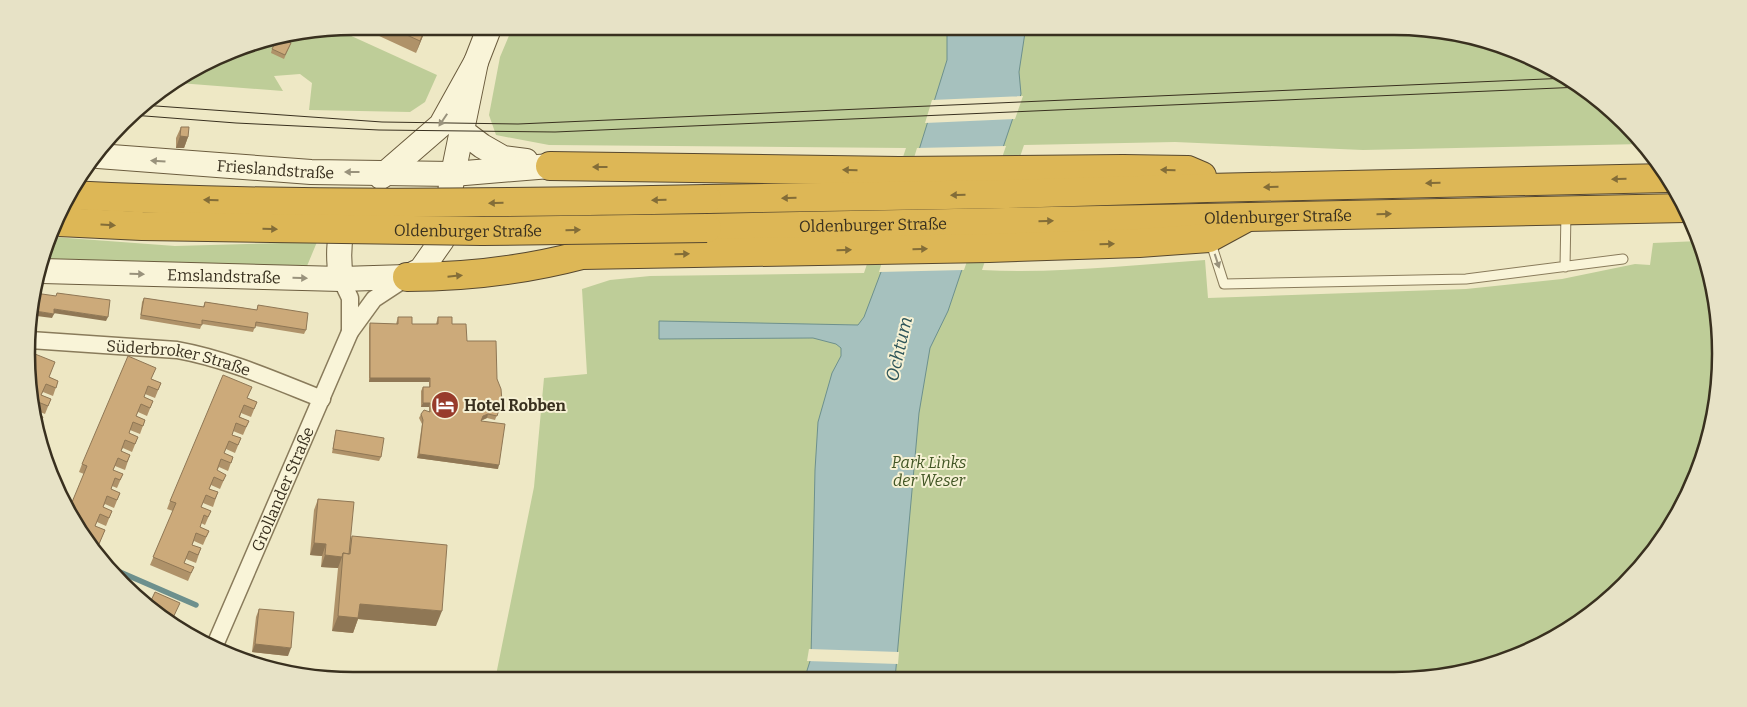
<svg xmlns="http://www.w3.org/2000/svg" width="1747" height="707" font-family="Bitter,serif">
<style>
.green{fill:#becd98}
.water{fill:#a6c1be;stroke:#6d908d}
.pier{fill:#eee8c5}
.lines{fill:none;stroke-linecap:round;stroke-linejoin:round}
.stream{stroke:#6d908d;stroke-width:5.5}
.lane-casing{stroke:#897b5b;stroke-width:11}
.street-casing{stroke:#897b5b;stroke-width:19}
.secondary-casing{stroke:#6b5c3e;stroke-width:26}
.highway-casing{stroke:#57482f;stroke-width:30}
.lane{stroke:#f9f4d8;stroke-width:9}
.street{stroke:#f9f4d8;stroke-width:16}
.secondary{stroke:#f9f4d8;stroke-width:24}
.highway{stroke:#ddb756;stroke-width:28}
.tram{stroke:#39301f;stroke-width:1}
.highway-bridge-casing{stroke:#57482f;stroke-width:30;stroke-linecap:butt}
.highway-bridge{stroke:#ddb756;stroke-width:28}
.wall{fill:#af9269}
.shaded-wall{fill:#8f7755}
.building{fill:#ccaa7a;stroke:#8f7755}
.oneway{fill:#99927c}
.oneway2{fill:#836d38}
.labels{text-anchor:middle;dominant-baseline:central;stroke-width:4;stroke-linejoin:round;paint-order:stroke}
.street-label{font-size:16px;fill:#39301f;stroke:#f6f1d4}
.poi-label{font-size:16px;font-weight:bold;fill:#39301f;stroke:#f6f1d4;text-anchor:start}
.park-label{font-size:16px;font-style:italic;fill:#425625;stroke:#f6f1d4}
.water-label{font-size:18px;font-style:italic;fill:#2e5559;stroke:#f6f1d4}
.rim{fill:none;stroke:#39301f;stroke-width:2.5}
</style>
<rect width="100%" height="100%" fill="#eee8c5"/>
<path class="green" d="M513,26H1393L1498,44L1557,70L1609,107L1643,144L1363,150L1175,142L1024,145L982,270C1056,274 1132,265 1205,260L1208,298L1466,289L1562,279L1635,264L1650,265L1653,243L1699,241L1710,269L1720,332L1718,396L1703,458L1666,535L1609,600L1538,647L1436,678L495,680L534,487L544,378L587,374L582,289L610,280L650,276L864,273L906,148L549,145L496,135L489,115L500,57Z
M336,29L437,75L425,102L410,112L309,110L312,83L300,74L274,76L283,91L179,83L248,44Z
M54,237L175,246L317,242L307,266L180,264L46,260Z"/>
<path class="water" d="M947,26H1026L1019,72L1021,94L948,311L930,348L919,413L895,679L804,680L811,658L815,470L818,422L832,373L841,356V348L836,344L813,338L659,339V321L858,325L864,317L881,272L947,60Z"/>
<path class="pier" d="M1023,96L1015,119L925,123L932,100Z
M1006,146L964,270L879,272L917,148Z
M809,649L899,652L898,664L807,661Z"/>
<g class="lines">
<path class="stream" d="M113,569L196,605"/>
<g class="lane-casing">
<path id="lane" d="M1210,240L1224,284L1466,279L1623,259
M1565,267L1566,212"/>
</g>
<g class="street-casing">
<g id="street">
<path d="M341,279L350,298V332"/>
<path id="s1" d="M30,340L177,350C227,359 274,380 322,399"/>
<path id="s2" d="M215,645L350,332L374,299L406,278"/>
</g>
</g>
<g class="secondary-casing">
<g id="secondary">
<path d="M462,131L482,146L503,158L526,161"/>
<path id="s3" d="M98,156L311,172L453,174L550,166"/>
<path d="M381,177L441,125L476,62L490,26"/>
<path id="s4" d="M42,271L341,279L407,277L421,270L442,240L453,174L476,62"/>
<path d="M341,279C338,257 337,232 350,213"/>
</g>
</g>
<g class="highway-casing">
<g id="highway">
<path d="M550,166L899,171L1123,169L1188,170L1202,176"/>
<path d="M707,199L1007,194L1207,188L1668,178"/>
<path id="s5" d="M707,228L1686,208"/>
<path d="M407,277C465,277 525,270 582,255L989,248L1139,243L1209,238L1244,219"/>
</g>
</g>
<use href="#lane" class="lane"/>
<use href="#street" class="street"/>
<use href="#secondary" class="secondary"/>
<use href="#highway" class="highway"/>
<path class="tram" d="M142,105L382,122L518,124L1568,78
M132,115L236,123L379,130L555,132L1581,87"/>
<g class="highway-bridge-casing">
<g id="highway-bridge">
<path d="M68,195C281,206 494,203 707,199"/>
<path id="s6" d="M59,222L142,226L482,231L707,228"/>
</g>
</g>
<use href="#highway-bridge" class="highway-bridge"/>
</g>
<path class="wall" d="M380,26H427L416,53L377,35Z
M291,43L284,59L271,53L272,49Z
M181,127L188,137L184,148H176V138Z
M144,298L203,307L205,302L257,310L258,305L306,330L304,334L255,326L253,332L202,324L200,329L140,319L142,302Z
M398,317L412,324H436L438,317L452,324L497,379L502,401L495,420L487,418L481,421L498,469L417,458L422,424L419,418L421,414L429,412V407H421V391L423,387H429V382H369V328L370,323L396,324Z
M30,352L49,377L58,381L53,396L43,392L41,395L51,399L45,414L35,410L34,413L43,417L38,430L33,418Z
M152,379L161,383L155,398L145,394L144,397L153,401L147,416L138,412L136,416L145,420L140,434L130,430L129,433L138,437L132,452L123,448L121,451L130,455L125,470L115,466L113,470L123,474L117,488L112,486L111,489L120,493L114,508L105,504L103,507L112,511L106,526L97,522L95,526L105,530L96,551L81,535L84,474L79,472L82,464Z
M248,398L257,402L251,417L241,413L240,417L249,421L243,435L233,431L232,435L241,438L235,453L226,449L224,453L233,457L228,471L219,467L217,471L226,475L220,489L211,485L209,489L218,492L213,507L203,503L201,507L211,511L205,525L201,523L200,527L209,531L203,545L194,541L192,545L201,548L196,563L186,559L184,563L194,567L188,581L150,565L173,511L167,509L170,501Z
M336,430L381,457L379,461L332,453L335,434Z
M318,499L351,540L352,536L436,626L358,619L353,633L332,631L338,568L321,567L322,556L310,555L314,510Z
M259,609L288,656L252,652L256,617Z"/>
<path class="shaded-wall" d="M426,26H427L416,53L420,41Z
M180,136L188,137L184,148H176Z
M54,309L108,317L106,321L53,313Z
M29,310L54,314L52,318L29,315Z
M370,378H430L429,382H369Z
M423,403H430L429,407H421Z
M488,414L487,418L482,420L479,425L483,416Z
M419,454L499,465L498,469L417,458Z
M314,543L326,544L322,556L310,555Z
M325,555L342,557L338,568L321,567Z
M360,604L442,611L436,626L358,619L353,633L332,631L338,616Z
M255,644L291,648L288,656L252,652Z"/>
<path class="building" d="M387,26H426L420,41Z
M281,38L291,43L285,55L272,49L277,39Z
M181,127H189L188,137L180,136Z
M35,293L56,296L57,293L110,300L108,317L54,309V314L29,310Z
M144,298L204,307L205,302L257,310L258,305L308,313L306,330L256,322L255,328L202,320V325L141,315Z
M398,317H412V324H438V317H452V324H466L467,341H496L497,379L501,389L502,401L497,416L488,414L483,416L481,421L505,424L499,465L419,454L423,420L421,414L424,410L430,412V403H423V387H430V378H370V323L398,324Z
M30,352L55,362L49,377L58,381L56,388L46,384L41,395L51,399L48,406L38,402L33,413L43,417L40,424L34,421L33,418Z
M128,356L156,368L151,379L161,383L158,390L148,386L144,397L153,401L150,408L141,404L136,416L145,420L143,426L133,422L129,433L138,437L135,444L125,440L121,451L130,455L127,462L118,458L113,470L123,474L120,480L115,478L111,489L120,493L117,500L107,496L103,507L112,511L109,518L100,514L95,526L105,530L99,544L83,537L81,535L70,507L87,466L82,464Z
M223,375L252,387L247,398L257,402L254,409L244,405L239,417L249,421L246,427L236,423L232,435L241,438L238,445L229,441L224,453L233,457L231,463L221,459L217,470L226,475L223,481L214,477L209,489L218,492L215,499L206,495L201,507L211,511L208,517L204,515L200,527L209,531L206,537L196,533L192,545L201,548L198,555L189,551L184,563L194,567L191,573L153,557L176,503L170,501Z
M336,430L384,438L381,457L333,449Z
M318,499L354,502L349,554L343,553L342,557L325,555L326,544L314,543Z
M352,536L447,545L442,611L360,604L358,618L338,616L343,553L350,554Z
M155,592L180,603L171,622L154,613L148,607Z
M259,609L294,612L291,648L255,644Z"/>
<defs><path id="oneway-solid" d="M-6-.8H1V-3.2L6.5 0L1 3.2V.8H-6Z" transform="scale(1.25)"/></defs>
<g class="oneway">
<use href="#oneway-solid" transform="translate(443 120) rotate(124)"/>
<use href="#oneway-solid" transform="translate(158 161) rotate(-176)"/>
<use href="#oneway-solid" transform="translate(352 172) rotate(-180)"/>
<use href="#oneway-solid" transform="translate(1217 261) rotate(72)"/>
<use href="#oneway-solid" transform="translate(137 274) rotate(1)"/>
<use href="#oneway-solid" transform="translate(300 278) rotate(1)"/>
</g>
<g class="oneway2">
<use href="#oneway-solid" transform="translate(600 167) rotate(-180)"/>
<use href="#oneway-solid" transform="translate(850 170) rotate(-179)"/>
<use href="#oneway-solid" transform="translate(1168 170) rotate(-179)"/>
<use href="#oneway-solid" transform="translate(1619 179) rotate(179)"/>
<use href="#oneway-solid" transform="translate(1433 183) rotate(178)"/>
<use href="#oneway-solid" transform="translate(1271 187) rotate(178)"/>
<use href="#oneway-solid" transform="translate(958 195) rotate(179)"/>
<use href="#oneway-solid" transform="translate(789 198) rotate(179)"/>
<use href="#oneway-solid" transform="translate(211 200) rotate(-179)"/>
<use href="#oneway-solid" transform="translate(659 200) rotate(179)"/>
<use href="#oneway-solid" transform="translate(496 203) rotate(179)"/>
<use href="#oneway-solid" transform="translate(1384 214) rotate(-1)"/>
<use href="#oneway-solid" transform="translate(1046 221) rotate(-1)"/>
<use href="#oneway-solid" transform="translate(108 225) rotate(3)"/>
<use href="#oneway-solid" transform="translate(270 229) rotate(1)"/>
<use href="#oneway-solid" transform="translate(573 230) rotate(-1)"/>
<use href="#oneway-solid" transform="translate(1107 244) rotate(-2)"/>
<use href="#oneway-solid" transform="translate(920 249) rotate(-1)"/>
<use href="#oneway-solid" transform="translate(844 250) rotate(-1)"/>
<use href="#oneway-solid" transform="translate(682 254) rotate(-1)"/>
<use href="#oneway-solid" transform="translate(455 276) rotate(-6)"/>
</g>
<defs>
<g id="hotel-disc" transform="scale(1.4375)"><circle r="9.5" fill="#983b2b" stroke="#f6f1d4"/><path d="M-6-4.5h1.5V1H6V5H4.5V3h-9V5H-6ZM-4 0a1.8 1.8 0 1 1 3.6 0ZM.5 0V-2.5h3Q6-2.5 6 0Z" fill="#fff"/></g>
</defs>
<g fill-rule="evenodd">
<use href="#hotel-disc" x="445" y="405"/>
</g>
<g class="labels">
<g class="street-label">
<text stroke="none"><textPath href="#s3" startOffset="178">Frieslandstraße</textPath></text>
<text stroke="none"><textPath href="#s5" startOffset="571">Oldenburger Straße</textPath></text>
<text stroke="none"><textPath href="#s5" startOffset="166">Oldenburger Straße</textPath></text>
<text stroke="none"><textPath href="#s6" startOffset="409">Oldenburger Straße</textPath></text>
<text stroke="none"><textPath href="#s4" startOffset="182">Emslandstraße</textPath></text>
<text stroke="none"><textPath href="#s1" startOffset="150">Süderbroker Straße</textPath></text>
<text stroke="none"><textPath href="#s2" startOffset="170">Grollander Straße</textPath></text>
</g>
<g class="poi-label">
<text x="464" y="405">Hotel Robben</text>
</g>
<g class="park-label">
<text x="929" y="462">Park Links<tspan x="929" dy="18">der Weser</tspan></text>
</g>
<g class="water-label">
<text transform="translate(899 349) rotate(-77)">Ochtum</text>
</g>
</g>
<path d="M0 0H1747V707H0ZM353 35H1394A318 318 0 0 1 1712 353V354A318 318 0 0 1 1394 672H353A318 318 0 0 1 35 354V353A318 318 0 0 1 353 35Z" fill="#e7e2c6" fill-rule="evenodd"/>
<path class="rim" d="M353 35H1394A318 318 0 0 1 1712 353V354A318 318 0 0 1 1394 672H353A318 318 0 0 1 35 354V353A318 318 0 0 1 353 35Z"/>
</svg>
